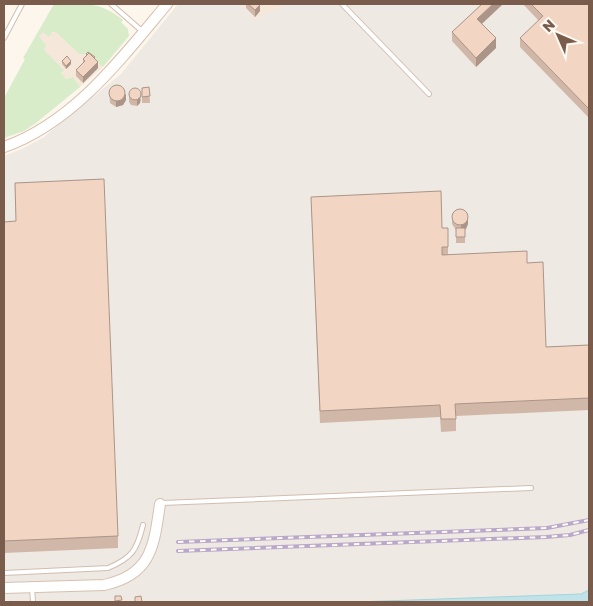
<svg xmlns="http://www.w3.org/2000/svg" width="593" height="606" font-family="'Golos Text',sans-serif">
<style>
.residential{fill:#f5e8da}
.industrial{fill:#efe9e4}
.green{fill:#d8ecc9}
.water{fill:#bfe3e8;stroke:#a5d3da}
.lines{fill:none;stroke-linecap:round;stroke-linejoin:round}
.lane-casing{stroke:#d1beb0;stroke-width:6}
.secondary-casing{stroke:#d6c0b0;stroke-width:12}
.lane{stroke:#fff;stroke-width:4}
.secondary{stroke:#fff;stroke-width:10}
.rail-casing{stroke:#b9a8c9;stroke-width:4}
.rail{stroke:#fffaf3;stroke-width:2;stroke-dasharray:5.5;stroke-linecap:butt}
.wall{fill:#d1b7a8}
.shaded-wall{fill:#aa9588}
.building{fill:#f3d5c3;stroke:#aa9588}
</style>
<rect width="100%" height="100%" fill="#fdf6ec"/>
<path class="residential" d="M239,4H287L256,19Z
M43,31L57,33L79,54H88L103,67L80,87L73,77L66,79L61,73L63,70L44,50L39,36Z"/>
<path class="industrial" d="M178,4H239L256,19L287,4H589V590L581,594L355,602H8L9,600H4V156L24,148L44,137L121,74Z"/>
<path class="green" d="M54,4C83,4 99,0 123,20L121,22L128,29L129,36L103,67L88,54H79L57,33L52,32L49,37L43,32L39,36L46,46L44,50L64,70L61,73L66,79L73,77L80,87L36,123L24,131L4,138V98L25,59L23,58Z"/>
<path class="water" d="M589,590V602H355L581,594Z"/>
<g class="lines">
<g class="lane-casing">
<path id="lane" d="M111,4L142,31
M342,4L429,94
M4,38L22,4
M162,503L531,488
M4,573L108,568C132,558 137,550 143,525
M32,587L33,602"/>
</g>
<g class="secondary-casing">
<path id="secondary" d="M4,147C73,123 122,58 167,4
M4,588L104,585C152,575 154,545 160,504"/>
</g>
<use href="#lane" class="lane"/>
<use href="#secondary" class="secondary"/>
<g class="rail-casing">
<path id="rail" d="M178,542L547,528L589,520
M178,551L546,537L570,535L589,530"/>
</g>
<use href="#rail" class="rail"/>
</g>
<path class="wall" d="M246,4H259L260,11L255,17L246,8Z
M482,4H503L482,24L496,48L476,67L452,41V32Z
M523,4H589V118L520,47V38L539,21Z
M86,54L95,59L98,68L83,83L76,76V70L83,63V59L86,56Z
M62,61L71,64L66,69L62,64Z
M149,87L150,103H142V88Z
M109,91L126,100L123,105L116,107L110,103Z
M129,96L141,99L140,103L137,106L131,105L129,102Z
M15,183L118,536V548L4,553V222L16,221Z
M311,197L442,228H448V255L527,263L546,347L589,345V410L456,416V431L441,432L440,417L320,423Z
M452,217L468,224L465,229V243H456V230L452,224Z"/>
<path class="shaded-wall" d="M493,4H503L477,28V19Z
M260,5V11L255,17V10Z
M496,38V48L476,67V58Z
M71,61V64L66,69V66Z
M98,62V68L83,83V77Z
M141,93L140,103L137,106V100Z
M126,94V100L123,105L116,107V101Z
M468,218V224L466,229L461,231V225Z"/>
<path class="building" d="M248,4H259L260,5L255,10Z
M482,4H493L477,19L496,38L476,58L452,32Z
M531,4H589V109L520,38L543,16Z
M88,52L95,57L94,58L89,53L87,55L86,54Z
M89,53L98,62L83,77L76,70L85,61L83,59Z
M67,56L71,61L66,66L62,61Z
M109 93a8 8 0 1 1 16 0a8 8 0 1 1-16 0Z
M149,87L150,96L142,97V88Z
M129 94a6 6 0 1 1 12 0a6 6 0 1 1-12 0Z
M104,179L118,536L4,541V222L16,221L15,183Z
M441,191L442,228H448V247H442V255L527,251V263L543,262L546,347L589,345V398L455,404L456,419H441L440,405L320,411L311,197Z
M452 217a8 8 0 1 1 16 0a8 8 0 1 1-16 0Z
M456,228H465V237H456Z
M115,596H121L122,600L115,601Z
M141,596L142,602H135V597Z"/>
<rect width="593" height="606" fill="none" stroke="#7a5c4d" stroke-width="10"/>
<g transform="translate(558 35) rotate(315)" stroke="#fffaf3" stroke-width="4" paint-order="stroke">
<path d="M0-4L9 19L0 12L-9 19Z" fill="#7a5c4d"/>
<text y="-8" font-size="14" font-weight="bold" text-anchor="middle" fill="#7a5c4d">N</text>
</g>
</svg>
